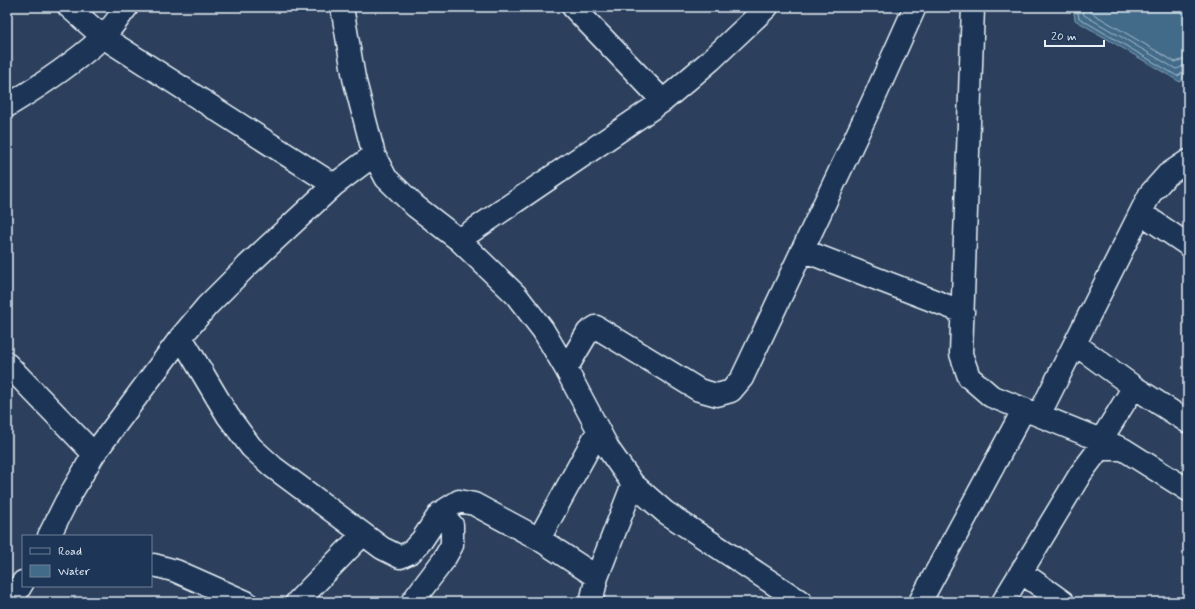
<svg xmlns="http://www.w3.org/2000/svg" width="1195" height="609" font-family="Mynerve,sans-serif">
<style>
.water{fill:#426b89;stroke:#84a1b5}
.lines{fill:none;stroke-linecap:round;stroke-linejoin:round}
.shore{stroke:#a6bbcc;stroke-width:1}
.minor-casing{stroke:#e8f1f8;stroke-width:25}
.minor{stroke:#1d3557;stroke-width:22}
</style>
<rect width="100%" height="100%" fill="#2c3f5c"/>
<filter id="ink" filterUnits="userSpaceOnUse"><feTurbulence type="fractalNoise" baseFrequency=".025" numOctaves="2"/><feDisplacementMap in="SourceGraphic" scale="8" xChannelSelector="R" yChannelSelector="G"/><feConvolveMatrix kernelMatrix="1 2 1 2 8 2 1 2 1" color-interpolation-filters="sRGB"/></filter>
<g filter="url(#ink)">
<path class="water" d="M1073,7H1188V71L1180,82L1075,20Z"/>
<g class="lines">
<path class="shore" d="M1077,7L1079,18L1177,76L1180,75L1184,70L1188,69
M1082,7L1084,15L1176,69C1180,69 1183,64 1188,64
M1088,7L1090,12L1175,62L1188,58"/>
<g class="minor-casing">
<path id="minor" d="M69,7L103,37L334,185
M342,7L354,78L374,155L386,178L415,206L459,240L516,295L543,330L566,369L609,450L633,484L665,512L801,602
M573,7L663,101
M973,7L961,354L969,377L991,396L1123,449
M7,106C40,86 73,64 102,38C111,29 119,17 127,7
M1141,213L1188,245
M459,240L663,101L711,60L767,7
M802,250L963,312
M181,337L228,416L251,447L273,467L382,548L400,557L411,552L422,540L440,513L459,501L474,504L539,539L597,577
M1075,344L1134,387L1188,422
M7,364L94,454
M566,369L588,332L596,327L699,390L717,395L731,391L742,378L872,103L915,7
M1039,415L1150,194L1167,175L1188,161
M1101,440L1134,387
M49,536L66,502L94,454L181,337L207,306L248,265L334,185L374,155
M539,539L598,431
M151,566L154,565L176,571L246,602
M1021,572L1063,602
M11,602L23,582
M297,602L363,534
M412,602L443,561L452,545V525L440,513
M591,602L597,577L633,484
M920,602L1024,409
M1003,602L1081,473L1099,449H1123L1188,490"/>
</g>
<use href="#minor" class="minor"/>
</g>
</g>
<rect width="1195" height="609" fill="none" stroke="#1d3557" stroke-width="24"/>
<rect x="12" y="12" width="1171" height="585" fill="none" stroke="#e8f1f8" stroke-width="1.5" filter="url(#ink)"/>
<rect x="22" y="535" width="130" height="52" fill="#1d3557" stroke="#6e8097"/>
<rect x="30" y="548" width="20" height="6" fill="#1d3557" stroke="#6e8097"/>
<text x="58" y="555" font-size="12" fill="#e8f1f8">Road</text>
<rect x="30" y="565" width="20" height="12" fill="#426b89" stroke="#6e8097"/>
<text x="58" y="575" font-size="12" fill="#e8f1f8">Water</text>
<path d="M1045 40v6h59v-6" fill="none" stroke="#e8f1f8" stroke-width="2"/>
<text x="1051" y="40" font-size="12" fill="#e8f1f8" stroke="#1d3557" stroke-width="3" paint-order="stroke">20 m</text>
</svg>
